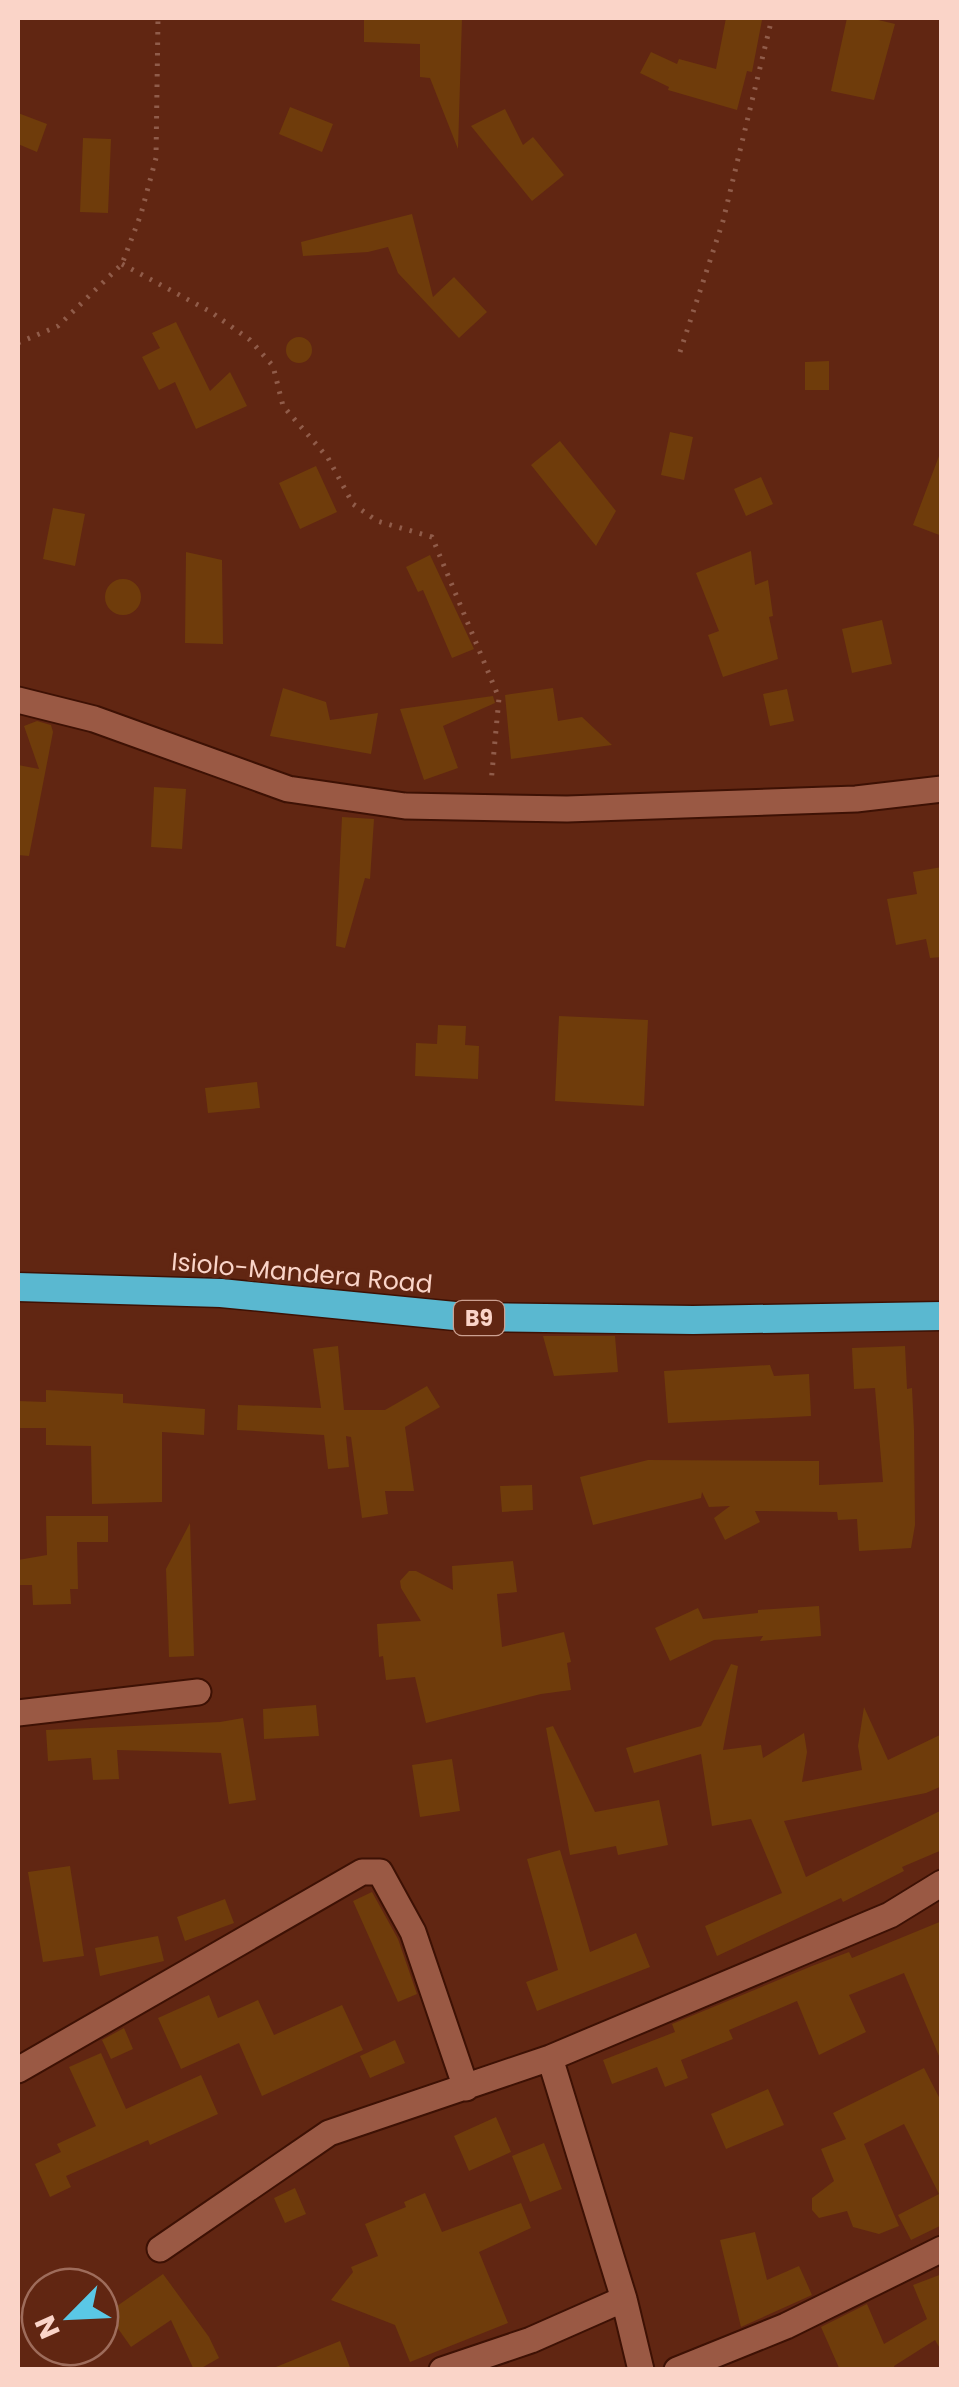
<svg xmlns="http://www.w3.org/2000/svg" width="959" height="2387" font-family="Poppins,sans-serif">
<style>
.building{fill:#6f3c0b}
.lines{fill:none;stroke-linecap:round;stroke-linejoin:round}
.minor-casing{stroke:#3d1104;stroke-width:29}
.trunk-casing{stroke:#3d1104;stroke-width:31}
.path{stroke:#905c4a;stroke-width:5;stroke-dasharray:2.5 8;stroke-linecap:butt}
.minor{stroke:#9a5944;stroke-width:25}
.trunk{stroke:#5ab8d0;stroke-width:28}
.labels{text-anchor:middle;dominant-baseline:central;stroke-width:8;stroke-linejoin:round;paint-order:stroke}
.shield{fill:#612612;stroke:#cca091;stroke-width:2.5}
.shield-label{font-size:22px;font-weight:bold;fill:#fad4c8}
.street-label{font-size:25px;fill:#fad4c8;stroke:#612612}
</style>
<rect width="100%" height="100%" fill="#612612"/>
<path class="building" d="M364,18H462L458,149L430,78L420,77V44L364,42Z
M726,18L762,20L752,72L747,71L737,110L668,90L669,87L640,73L651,52L677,64L679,59L716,69Z
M847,18H870L895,24L874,100L831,91Z
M290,107L333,124L322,152L279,134Z
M505,109L523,145L533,137L564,175L532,201L471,126Z
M18,113L47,124L37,152L18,144Z
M83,138L111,139L108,213L80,212Z
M412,214L433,297L454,277L487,312L459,338L398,273L388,247L368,252L303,256L301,242Z
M176,322L210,391L230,372L247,406L196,429L175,382L159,390L142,357L160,348L152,333Z
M286 350a13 13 0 1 1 26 0a13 13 0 1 1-26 0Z
M829,361V390H805V362Z
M670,432L693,437L684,480L661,475Z
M560,441L616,511L596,546L531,465Z
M939,456L942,457V536L913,525Z
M316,466L337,512L300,529L279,483Z
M761,477L773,504L746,516L734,489Z
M53,508L85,514L75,566L43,559Z
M751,551L755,585L768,580L773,616L769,617L778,659L723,677L708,635L719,631L696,573Z
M186,552L222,560L223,644L185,643Z
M430,555L474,649L452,658L423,590L418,592L406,567Z
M105 597a18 18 0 1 1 36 0a18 18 0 1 1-36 0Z
M882,620L892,664L852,673L842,629Z
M283,688L326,702L330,720L378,713L371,754L270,736Z
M553,688L558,721L582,717L612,745L511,759L505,695Z
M787,689L794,721L770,726L763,694Z
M493,696L495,703L443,726L458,768L424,780L400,709Z
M37,721L51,725L53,732L29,856L18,855V765L39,769L24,726Z
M154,787L186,789L182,849L151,847Z
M342,817L374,819L370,879L365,878L345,948L336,946Z
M942,867V957L930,958L926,939L896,945L887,899L917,894L913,872Z
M559,1016L648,1020L644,1106L555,1101Z
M438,1025L466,1026L465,1045L479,1046L478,1079L415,1076L416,1043L437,1044Z
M257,1082L260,1108L208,1113L205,1088Z
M543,1336H615L618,1372L554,1376Z
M338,1346L344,1410H385L427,1386L440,1407L405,1427L414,1491H385L388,1514L362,1518L351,1437L346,1436L349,1467L328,1469L324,1435L237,1430L238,1405L321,1408L313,1349Z
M905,1346L907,1389L912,1388L914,1430L915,1525L911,1548L859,1551L857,1519L838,1520L837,1512L755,1511L760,1522L725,1540L714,1518L730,1506L709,1507L702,1492L701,1498L593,1525L580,1477L648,1460L819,1461V1485L883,1482L875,1388L854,1389L852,1348Z
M770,1365L774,1376L809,1374L811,1416L668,1423L664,1371Z
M46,1390L123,1394V1403L205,1409L204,1435L162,1432V1502L92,1504L91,1446L46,1445V1428H18V1401L46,1402Z
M532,1485L533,1510L502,1512L500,1486Z
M46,1516H108V1542H77L78,1589H70L71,1604L33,1605L32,1585H18V1560L47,1555Z
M190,1523L194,1656L169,1657L166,1569Z
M513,1561L517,1592L497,1594L502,1647L564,1632L571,1662L567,1663L571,1690L541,1694L426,1723L415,1677L386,1680L383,1656L379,1657L377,1624L421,1621L401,1588L400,1581L409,1571H416L453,1590L452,1566Z
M819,1606L821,1636L760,1641L763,1636L714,1640L670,1661L655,1628L698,1608L703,1619L758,1613V1610Z
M731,1664L738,1666L723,1750L761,1745L763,1758L804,1733L807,1752L802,1782L862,1770L858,1746L864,1707L888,1760L942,1734V1786L926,1793L784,1821L806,1877L942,1810V1850L902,1867L904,1871L843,1902L841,1898L717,1956L705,1926L782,1893L751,1819L712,1826L701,1754L634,1773L626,1748L701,1726Z
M316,1705L319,1736L264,1739L263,1709Z
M243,1718L256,1800L229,1804L221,1753L117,1750L119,1779L93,1780L91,1758L48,1761L46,1730L220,1722Z
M553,1726L595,1812L659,1800L668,1845L618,1855L616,1846L570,1855L546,1728Z
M452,1759L460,1811L420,1817L412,1765Z
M560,1850L590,1952L636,1933L650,1967L537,2011L526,1982L558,1970L527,1859Z
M70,1866L84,1956L43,1962L28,1872Z
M372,1892L398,1939L417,1994L398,2002L353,1901Z
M225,1899L234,1923L185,1941L177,1917Z
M942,1921V2063L904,1973L849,1995L866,2032L819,2055L797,2001L729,2030L733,2039L681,2060L688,2078L665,2087L657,2067L612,2084L603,2060L675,2032L672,2024L812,1966L849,1952L852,1958Z
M158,1936L164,1961L100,1976L95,1948Z
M209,1995L218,2018L258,2000L274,2035L342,2005L363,2050L262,2096L239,2043L181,2069L158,2018Z
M124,2028L133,2049L111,2059L102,2040Z
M395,2040L405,2063L370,2078L360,2056Z
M101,2053L126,2109L201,2075L218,2114L150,2145L148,2140L66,2176L71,2187L50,2197L35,2164L61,2152L57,2144L96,2126L69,2067Z
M924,2068L942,2103V2225L911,2240L898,2215L939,2194L904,2124L864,2144L899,2226L879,2234L853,2227L847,2211L819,2218L812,2210V2198L834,2181L821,2149L846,2139L833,2113Z
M768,2089L784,2125L726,2149L711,2114Z
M496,2117L511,2152L469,2171L454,2136Z
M544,2143L562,2189L530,2202L512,2156Z
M295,2188L306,2214L285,2223L274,2198Z
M425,2193L442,2232L521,2203L531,2228L479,2252L508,2323L410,2362L395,2325L331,2300L353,2272L351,2267L378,2256L365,2224L406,2207L404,2202Z
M755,2232L767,2280L799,2266L812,2295L741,2327L720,2240Z
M163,2274L209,2337L219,2358L198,2370H194L171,2320L131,2347L107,2313Z
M942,2274V2352L935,2340L894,2366L895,2370H840L821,2327L867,2304L884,2344L927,2319L913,2285Z
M340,2341L351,2370H271V2369Z"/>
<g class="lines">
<g class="minor-casing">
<path id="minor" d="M18,700L94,719L288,789L405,806L567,809L856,799L942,789
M18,1713L198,1692
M550,2058L624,2299L641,2370
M18,2070L362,1872H380L413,1932L466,2088
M160,2249L329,2133L550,2058L890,1915L942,1883
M442,2370L531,2340L624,2299
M677,2370L786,2326L942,2249"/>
</g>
<g class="trunk-casing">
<path id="trunk" d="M18,1287L221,1293L465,1317L693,1320L942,1316"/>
</g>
<path class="path" d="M122,264L211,312L250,340L273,366L283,406L328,458L353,504L377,521L432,537L499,698L491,783
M18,343L58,326L122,264L141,214L156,158L158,18
M680,352L723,221L772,18"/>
<use href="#minor" class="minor"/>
<use href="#trunk" class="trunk"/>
</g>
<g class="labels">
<rect class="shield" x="454" y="1301" width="50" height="34" rx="8"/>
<g class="shield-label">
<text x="479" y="1318">B9</text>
</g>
<g class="street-label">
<text transform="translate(302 1273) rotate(5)">Isiolo-Mandera Road</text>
</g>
</g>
<rect width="959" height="2387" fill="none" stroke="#fad4c8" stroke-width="40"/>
<g transform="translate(70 2317) rotate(246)"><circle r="48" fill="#612612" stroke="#9e6c5b" stroke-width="2.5"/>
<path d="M0-8L18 38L0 25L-18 38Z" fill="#5ac8e6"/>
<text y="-15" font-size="28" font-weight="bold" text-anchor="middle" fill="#fad4c8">N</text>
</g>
</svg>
